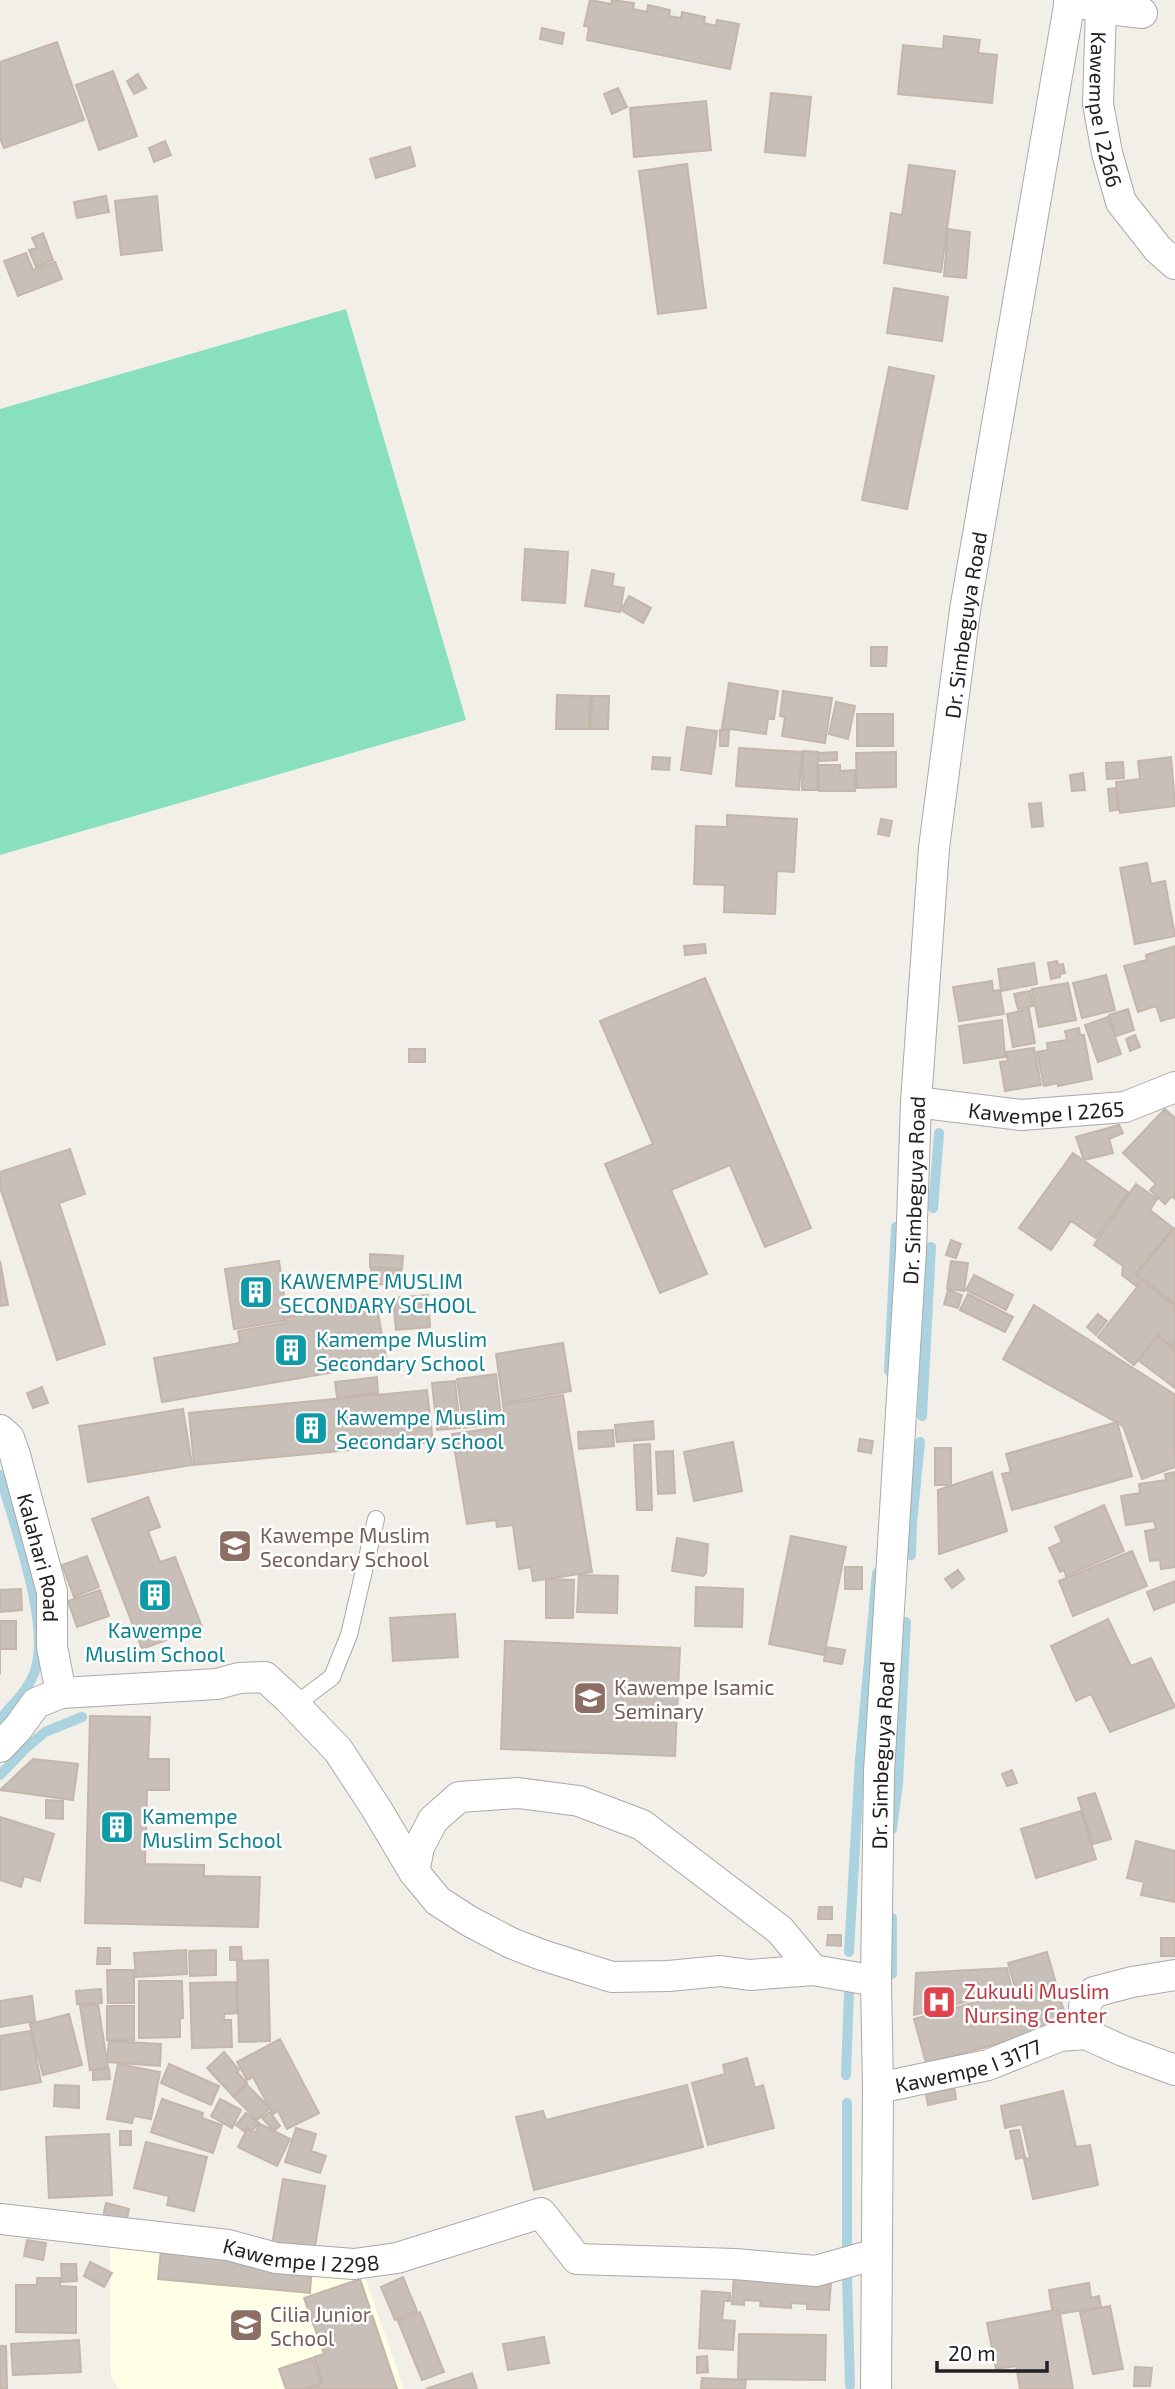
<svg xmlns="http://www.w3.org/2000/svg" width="1175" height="2389" font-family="'Exo 2',sans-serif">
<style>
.education{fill:#ffffe5}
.pitch{fill:#88e0be}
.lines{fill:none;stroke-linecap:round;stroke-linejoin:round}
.stream{stroke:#aad3df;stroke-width:10}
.building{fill:#c7bfb8;stroke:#c4b6ab;stroke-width:2}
.service-casing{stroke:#a9a9a9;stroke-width:18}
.minor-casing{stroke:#a9a9a9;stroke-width:32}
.service{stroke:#fff;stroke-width:16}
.minor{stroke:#fff;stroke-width:30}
.labels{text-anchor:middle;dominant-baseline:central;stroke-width:5;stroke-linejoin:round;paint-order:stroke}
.street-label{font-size:21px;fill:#222;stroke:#fff}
.culture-label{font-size:21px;fill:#0d838f;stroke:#fff;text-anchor:start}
.education-label{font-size:21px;fill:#785e54;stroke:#fff;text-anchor:start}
.health-label{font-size:21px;fill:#be3a42;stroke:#fff;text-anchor:start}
</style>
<rect width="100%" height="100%" fill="#f2efe9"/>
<path class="education" d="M110,2248L363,2272L404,2389H119L111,2377Z"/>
<path class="pitch" d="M346,309L466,720L0,855V409Z"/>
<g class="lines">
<path class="stream" d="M933,1208L939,1133
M889,1371L896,1227
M922,1416L931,1247
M0,1475C13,1523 54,1631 33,1676C26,1692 12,1705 0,1719
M911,1555L912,1523L920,1442
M0,1775L26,1748L45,1732L82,1717
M892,1829L898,1783L906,1622
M892,1918V1974
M849,1952L860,1759L877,1573
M846,2075L849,1992
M847,2103V2259
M847,2276L850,2385"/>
</g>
<path class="building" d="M590,0L611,4L612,0L634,3L633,9L647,12L648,5L670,10L669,16L681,18L682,12L705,17L704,23L716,26L717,20L739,24L730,69L587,40L589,27L584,26Z
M542,28L564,33L562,44L540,39Z
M944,36L980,40L978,53L997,55L992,103L898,94L903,45L943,49Z
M57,42L84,120L4,148L0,138V62Z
M113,71L137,136L99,150L76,85Z
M138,74L146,88L134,94L127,81Z
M618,88L627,107L612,114L604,94Z
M771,93L811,97L805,156L765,152Z
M706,101L711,150L634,157L630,108Z
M165,141L171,155L154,162L149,148Z
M410,147L415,166L376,178L370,159Z
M687,164L706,308L658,314L639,171Z
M909,165L955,171L941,272L884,263L891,213L902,215Z
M106,196L109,212L77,218L74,202Z
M157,196L162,250L121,255L115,201Z
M948,229L970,232L966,278L944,276Z
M43,233L53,260L36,267L29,250L37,248L32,238Z
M26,253L33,270L55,262L62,279L18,296L4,261Z
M894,288L948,297L942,341L887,333Z
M889,367L934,376L907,509L862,500Z
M525,549L568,552L565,603L522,600Z
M592,570L614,574L612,586L624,588L620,612L585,606Z
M629,596L651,608L643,623L621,610Z
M871,647H887L886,666H871Z
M729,683L778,691L774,719H768L766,734L722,728Z
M783,691L832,698L825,743L782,736L785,717L780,716Z
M557,695L590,696L589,729H556Z
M592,696H609L608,729H591Z
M836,702L855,706L848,739L829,734Z
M857,714H893V746H857Z
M687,727L717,731L711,774L681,770Z
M720,730H729L728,746H720Z
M739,748L802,752L799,790L736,786Z
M803,751L818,752L817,790H802Z
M837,752V760L819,761L818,753Z
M896,752V787L857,788L856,753Z
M653,757L670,758L669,770L652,769Z
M1171,757L1175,806L1120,813L1116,782L1140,779L1138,761Z
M1123,762L1124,778L1107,779L1106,763Z
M819,765H840V771L855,770V791H819Z
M1083,773L1085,790L1072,791L1070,775Z
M1116,788L1118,810L1110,811L1108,789Z
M1041,803L1043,826L1032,827L1029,804Z
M727,815L797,819L794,872L777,871L775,914L724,912L725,885L694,884L696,826L727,827Z
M881,819L892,821L889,836L878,834Z
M1147,863L1151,884L1165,881L1175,936L1135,944L1120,868Z
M705,944L706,953L685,955L684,946Z
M1175,946V1017L1161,1021L1156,1006L1138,1012L1124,966L1147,960L1146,955Z
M1057,961L1058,965L1063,964L1065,973L1060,974V977L1051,979L1048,963Z
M1034,963L1037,984L1001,991L998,969Z
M1106,975L1115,1010L1082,1018L1073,983Z
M705,978L811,1228L765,1247L730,1165L671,1190L707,1274L660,1293L605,1164L653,1144L600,1021Z
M992,981L993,991L1000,990L1004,1014L959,1021L953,987Z
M1068,983L1076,1020L1039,1027L1032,989Z
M1030,991L1033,1006L1018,1009L1014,994Z
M1029,1009L1035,1043L1013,1047L1007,1014Z
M1128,1009L1134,1030L1116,1036L1109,1015Z
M1108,1017L1121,1054L1098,1062L1085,1025Z
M1002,1020L1005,1057L964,1063L959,1026Z
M1079,1028L1080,1035H1084L1092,1079L1058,1086V1083L1044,1086L1037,1052L1048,1050L1047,1043L1067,1040L1065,1031Z
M1135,1035L1140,1047L1130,1051L1126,1039Z
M1034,1048L1041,1085L1005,1091L1000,1062L1008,1061L1006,1052Z
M409,1049H425V1062H409Z
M1165,1109L1175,1118V1199L1172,1196L1165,1204L1150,1190L1156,1184L1123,1153Z
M1119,1125L1123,1133L1109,1139L1113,1153L1084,1160L1076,1137Z
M70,1149L85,1194L59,1203L105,1344L57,1360L0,1187V1172Z
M1073,1153L1128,1192L1096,1238L1071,1221L1051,1250L1019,1228Z
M1136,1184L1157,1199L1150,1210L1173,1228L1135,1274L1142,1280L1136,1286L1122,1275L1123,1266L1094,1245Z
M1175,1228V1304L1137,1274Z
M951,1240L961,1244L956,1258L946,1255Z
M370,1254L403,1256L402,1269L370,1267Z
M0,1261L8,1305L0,1306Z
M279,1261L287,1315H283L284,1321L234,1329L225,1269Z
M951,1261L968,1263L964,1291L947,1289Z
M371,1269L401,1270V1285L371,1284Z
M974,1275L1013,1295L1006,1310L966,1290Z
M1142,1281L1175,1306V1341L1172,1346L1158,1335L1134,1365L1098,1337Z
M948,1290L962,1295L958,1308L944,1304Z
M968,1294L1013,1317L1005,1332L960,1310Z
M428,1295L430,1327L396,1330L393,1298Z
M376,1301L387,1363L162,1402L154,1358L240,1343L238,1331L286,1323L285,1317Z
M1034,1305L1174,1394L1175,1467L1142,1479L1123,1426L1003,1359Z
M1098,1314L1107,1321L1096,1335L1087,1327Z
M1158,1337L1172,1348L1175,1344V1388L1138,1360Z
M563,1343L571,1391L503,1403L496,1354Z
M496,1374L502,1423L464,1428L457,1379Z
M377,1377L378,1393L337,1397L335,1382Z
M455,1381L460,1428L437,1430L432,1383Z
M42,1387L48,1403L33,1408L27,1393Z
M427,1390L433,1442L194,1465L189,1413Z
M563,1395L592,1572L533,1581L531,1567L519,1569L513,1525L497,1527L496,1520L467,1524L452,1434L506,1426L503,1405Z
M183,1409L192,1465L88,1482L79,1426Z
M653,1421L654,1439L617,1442L615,1425Z
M1117,1422L1132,1476L1012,1510L1002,1474L1011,1472L1006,1454Z
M613,1430L614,1446L579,1449L578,1432Z
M860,1439L873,1441L871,1453L858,1451Z
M733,1442L742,1491L694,1501L684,1452Z
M650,1444L652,1510H637L634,1445Z
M935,1448H951V1485H935Z
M673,1451L675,1493L658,1494L656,1452Z
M992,1472L1007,1531L939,1554L938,1490Z
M1175,1472V1567L1161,1569L1160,1560L1150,1561L1145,1531L1156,1529L1154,1521L1126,1525L1121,1496L1140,1493L1139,1484L1166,1480L1165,1474Z
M148,1497L160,1527L148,1531L160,1562L175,1557L202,1627L142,1649L92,1519Z
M1104,1505L1124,1551L1066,1576L1064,1570L1060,1572L1049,1548L1062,1542L1055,1527Z
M791,1536L846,1547L824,1655L769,1644Z
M677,1538L708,1544L706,1573L703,1576L672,1571Z
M1132,1551L1147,1586L1073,1616L1059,1581Z
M87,1556L99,1587L74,1597L62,1565Z
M845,1567H862V1589H845Z
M958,1570L964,1579L952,1588L945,1579Z
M579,1575L618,1576L617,1613L577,1612Z
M546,1579L574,1580L573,1618H546Z
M1175,1581V1602L1154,1610L1147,1592Z
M696,1587L743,1589L742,1627L695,1626Z
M21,1589L22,1610L0,1612V1590Z
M100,1590L109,1616L77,1627L68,1601Z
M455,1614L458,1657L393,1661L390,1618Z
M1108,1619L1131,1666L1151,1658L1175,1707L1110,1732L1091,1694L1076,1701L1051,1646Z
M0,1621H16V1649H0V1674Z
M505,1641L680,1648L675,1756L501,1749Z
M826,1647L845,1650L842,1664L824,1661Z
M90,1716L150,1717L148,1759H169V1790H147L145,1864L204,1865V1876L260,1877L258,1927L85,1923Z
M33,1759L78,1764L73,1800L0,1790Z
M1012,1770L1017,1783L1007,1786L1002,1774Z
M1095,1793L1111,1839L1093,1844L1078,1798Z
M46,1800L63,1801V1819L46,1818Z
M1081,1811L1096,1859L1036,1878L1021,1829Z
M0,1817L54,1834L40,1881L24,1876L21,1887L0,1880Z
M1136,1841L1175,1851V1902L1141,1895L1144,1882L1127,1878Z
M819,1907H832V1919H818Z
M828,1935H841V1946L827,1945Z
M1161,1938H1175V1956H1161Z
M230,1947H241L242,1959L230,1960Z
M98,1948H110V1964H97Z
M186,1950L187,1974L136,1977L134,1953Z
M216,1950V1975L190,1976L189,1951Z
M1047,1952L1068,2025L926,2063L914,2019L1016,1991L1008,1963Z
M268,1960L270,2041L239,2042L237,1961Z
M1007,1968L1012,1990L914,2015L916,1973Z
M107,1970H134V2003H108Z
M139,1981H182L183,2018H180V2037L139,2038Z
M236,1982L237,2013L224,2014V2020H231L232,2047L192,2048L190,1983Z
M101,1989L102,2003L77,2004L76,1991Z
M32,1996L35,2021L0,2027V2001Z
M98,2004L108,2067L90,2070L80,2006Z
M107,2006H134V2040H107Z
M69,2014L82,2065L43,2075L30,2024Z
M31,2031L41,2082L0,2090V2036Z
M280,2039L319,2113L287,2129L278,2111L273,2114L253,2077L247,2080L237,2062Z
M109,2041L161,2044L160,2066L107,2062Z
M224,2052L239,2070L237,2072L247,2083L233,2096L207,2068Z
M747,2058L755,2088L763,2085L774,2128L708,2145L692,2083L725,2074L723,2065Z
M118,2064L160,2072L151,2119L134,2116L132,2123L107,2119Z
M169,2064L219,2086L211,2105L161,2083Z
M109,2069L110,2079L93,2080V2070Z
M953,2080L956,2099L928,2105L924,2086Z
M55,2085L79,2086V2108L54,2106Z
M247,2085L270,2108L257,2120L234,2097Z
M687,2085L703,2147L534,2190L516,2117L543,2111L546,2120Z
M1063,2091L1076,2147L1090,2145L1098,2185L1033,2199L1024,2159L1030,2158L1022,2124L1005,2128L1001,2106Z
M162,2099L203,2113L202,2118L222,2125L213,2153L151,2132Z
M220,2099L241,2110L232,2128L211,2116Z
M270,2112L280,2126L274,2131L262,2118Z
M246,2113L259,2123L252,2131L247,2127L244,2131L236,2125Z
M260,2124L290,2139L277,2166L238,2147L247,2129L255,2133Z
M296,2128L316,2134L311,2151L326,2156L320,2173L285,2162Z
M1019,2130L1025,2157L1016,2159L1010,2131Z
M120,2131H131V2145H120Z
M109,2134L112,2195L49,2198L46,2137Z
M146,2142L207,2157L194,2211L167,2205L169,2196L134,2188Z
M283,2179L325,2186L314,2252L272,2245Z
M106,2203L129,2209L126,2223L103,2217Z
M27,2240L46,2243L43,2260L24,2256Z
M161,2250L312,2264L310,2293L158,2279Z
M90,2262L112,2273L104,2287L84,2276Z
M61,2264H76L77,2281L62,2282Z
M734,2275L831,2281L829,2310L807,2309V2304L791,2303V2308L760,2306L761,2301L744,2300V2305L732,2304Z
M403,2277L417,2311L395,2320L381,2287Z
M37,2278H60V2286L76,2287V2333L16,2332V2285H37Z
M360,2279L397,2389H306L323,2383L314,2357L324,2354L304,2298Z
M1089,2283L1091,2298L1099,2296L1101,2307L1058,2314L1057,2308L1052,2309L1049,2290Z
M702,2291L730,2293V2301H724L722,2320L735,2321L733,2350L699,2348Z
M1110,2306L1123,2369L1093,2374L1080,2312Z
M1055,2310L1057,2315L1060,2314L1073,2389H1020L1016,2366L996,2369L987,2323Z
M420,2312L444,2372L422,2380L398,2321Z
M739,2334L826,2335L825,2380L738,2379Z
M544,2337L549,2363L508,2370L503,2344Z
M79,2340L81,2372L13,2375L11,2344Z
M0,2346H6L7,2388H0Z
M707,2356L708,2372L697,2373V2357Z
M312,2358L321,2383L304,2389H286L279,2369Z
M1135,2367L1152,2368L1150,2386H1134Z
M472,2373L477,2389H426Z
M702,2378L746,2380L745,2389H701Z"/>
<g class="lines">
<g class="service-casing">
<path id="service" d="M295,1705L332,1677L349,1635L376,1519"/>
</g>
<g class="minor-casing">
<g id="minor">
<path id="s1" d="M1069,0L1101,8L1098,104L1107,153L1121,202L1158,249L1175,264"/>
<path d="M1101,8L1142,13"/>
<path id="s2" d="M916,1102L1021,1115L1125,1107L1175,1087"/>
<path id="s3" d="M0,1430L9,1438L15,1455L52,1592V1647L61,1693"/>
<path d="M0,1747L18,1728L36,1703L61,1693L217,1684L239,1678L265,1677L288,1698L338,1750L376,1808L414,1872L438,1901L469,1921L511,1943L542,1955L612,1977L669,1976L720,1971L750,1975L813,1970L876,1981"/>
<path d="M414,1872L419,1847L433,1820L459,1797L518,1793L579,1801L642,1825L780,1930L813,1970"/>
<path d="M1086,2034L1084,2006L1094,1992L1132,1982L1175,1975"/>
<path id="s4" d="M878,2088L988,2065L1060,2036L1086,2034L1123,2051L1175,2070"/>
<path id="s5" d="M0,2219L228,2245L276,2258L354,2264L397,2258L541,2213L577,2259L735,2264L816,2271L876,2254"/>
<path id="s6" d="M876,2389L878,2088L876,1981L879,1772L911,1250L916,1102L934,848L965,610L1070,0"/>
</g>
</g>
<use href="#service" class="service"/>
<use href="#minor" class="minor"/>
</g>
<defs>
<g id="building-square" transform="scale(1.75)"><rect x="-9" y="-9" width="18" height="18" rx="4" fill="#0f9aa8" stroke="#fff"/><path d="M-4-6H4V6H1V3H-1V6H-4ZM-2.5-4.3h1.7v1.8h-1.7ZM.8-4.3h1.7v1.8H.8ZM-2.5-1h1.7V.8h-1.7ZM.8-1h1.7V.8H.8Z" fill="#fff"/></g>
<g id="school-square" transform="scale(1.75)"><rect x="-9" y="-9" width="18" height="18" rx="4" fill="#8d6e63" stroke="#fff"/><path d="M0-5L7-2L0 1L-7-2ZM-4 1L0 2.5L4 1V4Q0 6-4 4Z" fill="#fff"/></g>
<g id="hospital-square" transform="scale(1.75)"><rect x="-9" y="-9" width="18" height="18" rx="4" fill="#e0444e" stroke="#fff"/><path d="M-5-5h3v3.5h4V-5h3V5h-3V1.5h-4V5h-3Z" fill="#fff"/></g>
</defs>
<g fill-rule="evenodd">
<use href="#building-square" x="256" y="1292"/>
<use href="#building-square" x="291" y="1350"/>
<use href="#building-square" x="311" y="1428"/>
<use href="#school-square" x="235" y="1546"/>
<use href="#building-square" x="155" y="1595"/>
<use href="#school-square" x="590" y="1698"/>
<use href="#building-square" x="117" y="1827"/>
<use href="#hospital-square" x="939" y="2002"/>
<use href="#school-square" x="246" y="2325"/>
</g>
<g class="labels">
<g class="street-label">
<text stroke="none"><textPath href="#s1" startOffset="135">Kawempe I 2266</textPath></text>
<text stroke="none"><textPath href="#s6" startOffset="1768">Dr. Simbeguya Road</textPath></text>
<text stroke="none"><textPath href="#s2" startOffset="131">Kawempe I 2265</textPath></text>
<text stroke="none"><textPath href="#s6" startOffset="1200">Dr. Simbeguya Road</textPath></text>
<text stroke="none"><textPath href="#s3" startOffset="136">Kalahari Road</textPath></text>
<text stroke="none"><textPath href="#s6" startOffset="634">Dr. Simbeguya Road</textPath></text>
<text stroke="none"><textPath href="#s4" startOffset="93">Kawempe I 3177</textPath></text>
<text stroke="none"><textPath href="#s5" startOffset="304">Kawempe I 2298</textPath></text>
</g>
<g class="culture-label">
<text x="280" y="1280">KAWEMPE MUSLIM<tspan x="280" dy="24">SECONDARY SCHOOL</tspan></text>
<text x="316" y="1338">Kamempe Muslim<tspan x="316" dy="24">Secondary School</tspan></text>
<text x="336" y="1416">Kawempe Muslim<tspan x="336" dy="24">Secondary school</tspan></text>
<text x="155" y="1629" text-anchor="middle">Kawempe<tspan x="155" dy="24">Muslim School</tspan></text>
<text x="142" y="1815">Kamempe<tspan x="142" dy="24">Muslim School</tspan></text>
</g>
<g class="education-label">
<text x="260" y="1534">Kawempe Muslim<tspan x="260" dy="24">Secondary School</tspan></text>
<text x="614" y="1686">Kawempe Isamic<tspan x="614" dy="24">Seminary</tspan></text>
<text x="270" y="2313">Cilia Junior<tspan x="270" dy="24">School</tspan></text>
</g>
<g class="health-label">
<text x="964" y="1990">Zukuuli Muslim<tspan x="964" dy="24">Nursing Center</tspan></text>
</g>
</g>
<path d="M937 2361v10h110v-10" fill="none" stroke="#222222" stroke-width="3.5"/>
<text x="948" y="2361" font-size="21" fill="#222222" stroke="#ffffff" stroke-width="5" paint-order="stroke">20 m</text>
</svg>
